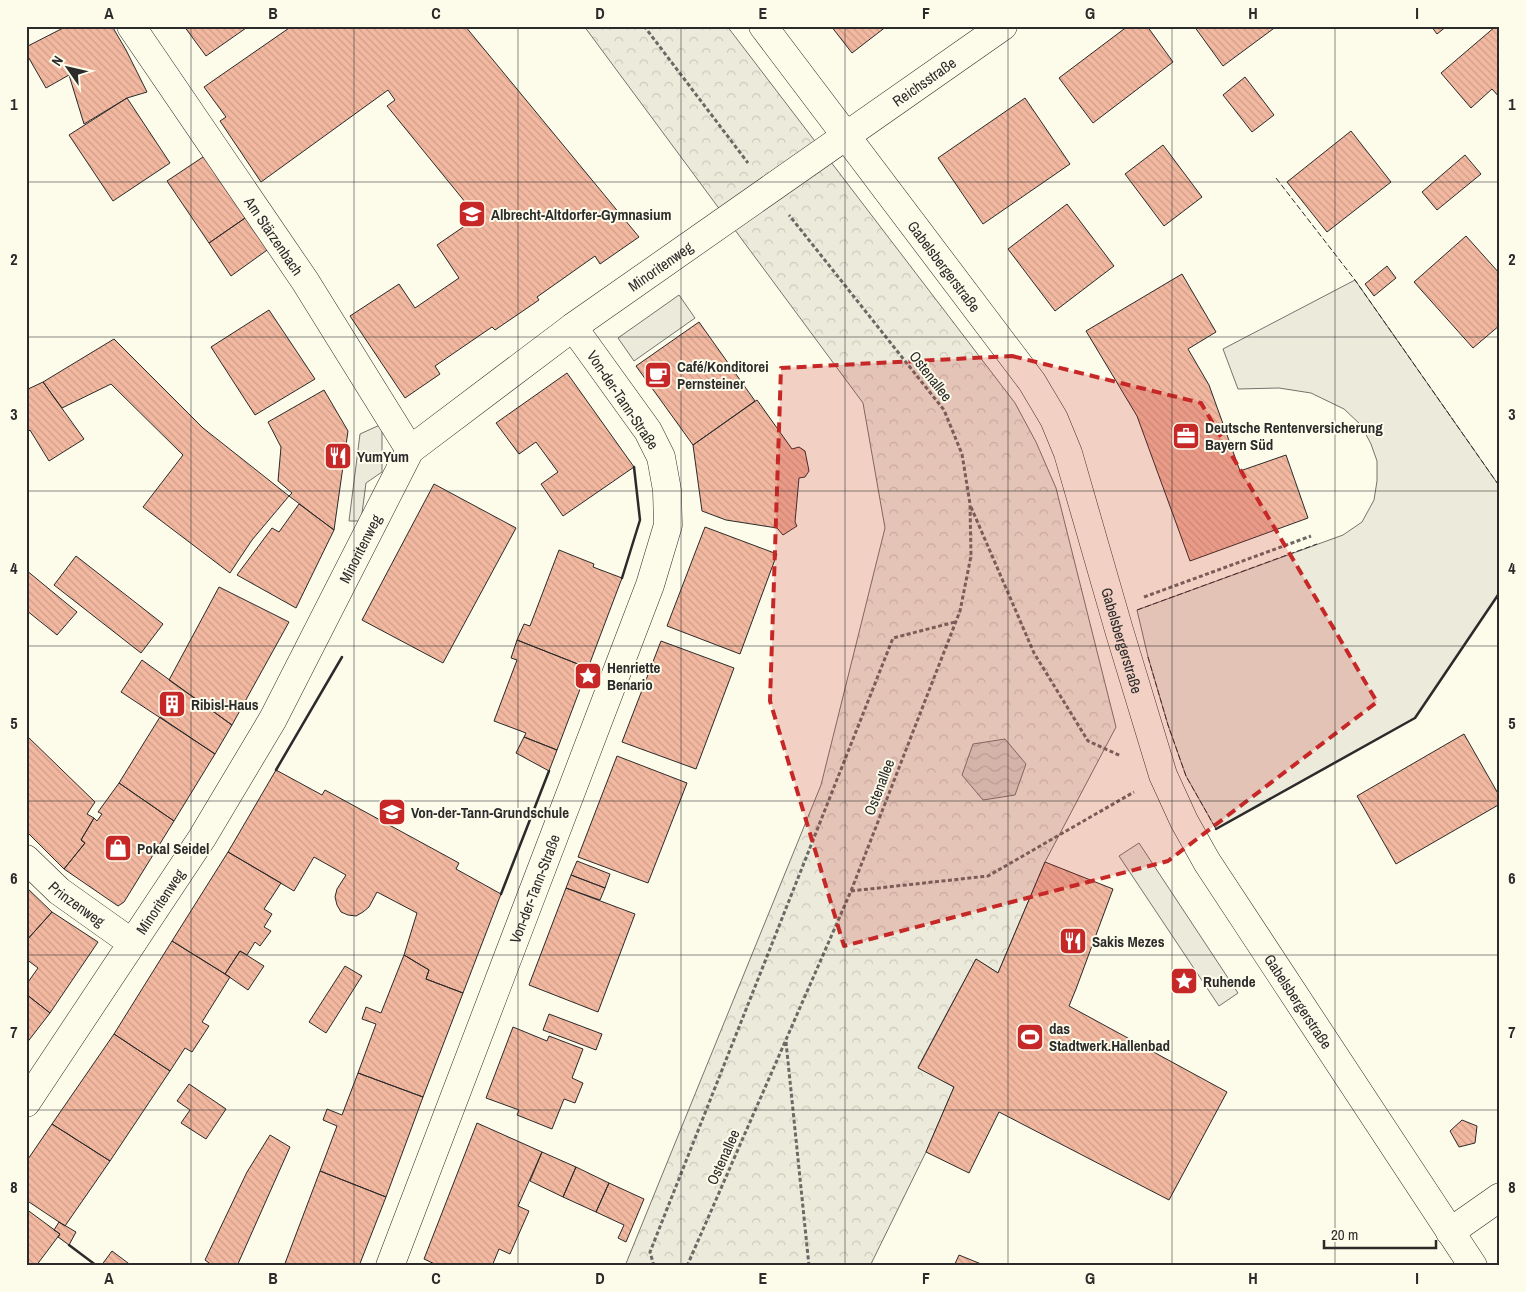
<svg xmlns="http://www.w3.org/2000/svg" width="1526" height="1292" font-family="'Archivo Narrow',sans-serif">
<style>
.park{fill:url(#park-crowns);stroke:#74746e}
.parking{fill:#eceadb;stroke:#74746e}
.water{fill:url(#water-waves);stroke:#74746e}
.building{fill:url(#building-back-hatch);stroke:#2b2b2b}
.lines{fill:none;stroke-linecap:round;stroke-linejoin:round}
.minor-casing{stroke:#2b2b2b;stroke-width:29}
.path{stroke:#6a6964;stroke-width:3;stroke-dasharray:4 2.5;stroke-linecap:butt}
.minor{stroke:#fdfbea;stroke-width:28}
.fence{stroke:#2b2b2b;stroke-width:1;stroke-dasharray:6 2.5;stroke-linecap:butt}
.wall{stroke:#2b2b2b;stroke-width:2.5}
.marked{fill:#c62828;fill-opacity:0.2;stroke:#c62828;stroke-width:4;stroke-dasharray:10 6;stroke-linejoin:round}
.grid{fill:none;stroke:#2b2b2b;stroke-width:1;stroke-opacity:0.55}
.labels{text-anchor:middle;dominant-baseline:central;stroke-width:4;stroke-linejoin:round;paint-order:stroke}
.street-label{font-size:15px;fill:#2b2b2b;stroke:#fdfbea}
.poi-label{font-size:15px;font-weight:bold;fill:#2b2b2b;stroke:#fdfbea;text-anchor:start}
.neatline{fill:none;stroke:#2b2b2b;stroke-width:2}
.grid-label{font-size:16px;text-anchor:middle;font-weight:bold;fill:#2b2b2b}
</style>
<defs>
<pattern id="park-crowns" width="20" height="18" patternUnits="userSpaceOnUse" patternTransform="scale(1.25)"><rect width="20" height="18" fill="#ecebdb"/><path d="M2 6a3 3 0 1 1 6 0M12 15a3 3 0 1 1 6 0" fill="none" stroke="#cbcabc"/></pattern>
<pattern id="water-waves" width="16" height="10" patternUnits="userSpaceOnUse" patternTransform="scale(1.25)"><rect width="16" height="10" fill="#d8d7c9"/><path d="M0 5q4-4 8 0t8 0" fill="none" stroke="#bab9ad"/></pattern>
<pattern id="building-back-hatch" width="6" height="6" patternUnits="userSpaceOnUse" patternTransform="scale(1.25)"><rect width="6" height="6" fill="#f2b8a0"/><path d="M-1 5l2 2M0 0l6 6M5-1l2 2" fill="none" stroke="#d09e8a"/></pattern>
</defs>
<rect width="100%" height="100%" fill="#fdfbea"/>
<path class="park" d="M584,26H727L1015,403L1036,442L1056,488L1116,727L1045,862L998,973L976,959L918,1067L954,1087L926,1152L870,1266H625L821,785L885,528L863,403Z"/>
<path class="parking" d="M1355,280L1500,487V592L1415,718L1216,829L1186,776L1168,725L1148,657L1137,610L1343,535L1362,522L1374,500L1377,481V461L1371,444L1361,425L1344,409L1311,393L1279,388L1238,389L1223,349Z
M679,295L695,318L634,361L618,338Z
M382,424V472L366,483L361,521H349L360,434Z
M1139,843L1238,993L1219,1006L1119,856Z"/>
<path class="water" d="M1005,739L1026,764L1015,795L983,800L962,775L973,744Z"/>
<path class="building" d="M67,26H112L126,50L147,92L127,98L84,124L69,75L46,88L26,53V47Z
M184,26H249L206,56Z
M292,26H465L639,237L600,264L595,256L537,297L539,300L495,330L492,327L435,366L440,374L405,398L350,316L399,284L415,308L459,278L437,245L485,212L478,203L470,208L387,106L395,100L388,90L261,182L220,121L226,117L204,87Z
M831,26H887L852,53Z
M1128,26H1147L1173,62L1093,123L1059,78Z
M1194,26H1277L1223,66Z
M1431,26H1447L1437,34Z
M1496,26H1500V98L1492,89L1471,108L1441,73Z
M1245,77L1274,115L1252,132L1223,95Z
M127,98L170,163L113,201L69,135Z
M1025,98L1070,164L983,224L938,158Z
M1351,131L1391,182L1327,232L1287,182Z
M1163,145L1202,197L1164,226L1125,174Z
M206,155L248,216L209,243L167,181Z
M1465,155L1481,174L1437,210L1422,192Z
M1067,204L1114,266L1055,311L1008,249Z
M248,216L270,248L231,276L209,243Z
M1466,236L1500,274V325L1473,348L1414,282Z
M1387,266L1396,278L1374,296L1365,284Z
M1182,274L1216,332L1188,349L1209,385L1240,471L1286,455L1308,518L1190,561L1137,416L1086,331Z
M269,310L315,379L255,415L211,347Z
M699,322L755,401L693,445L636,366Z
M114,339L203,428L289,496L252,540L230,573L143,507L183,455L111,384L62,408L43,382Z
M567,373L634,467L563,516L541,484L558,472L536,442L519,454L496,423Z
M43,382L84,439L49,461L30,430L26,433V390Z
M324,390L348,431L334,530L289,496L292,493L278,481L281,447L268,422Z
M757,400L792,449L799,447L805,451L809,471L805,477L799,478L795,522L797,526L783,535L777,528L726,520L702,511L693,445Z
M434,484L516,528L443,663L362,620Z
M299,504L334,530L296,608L237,575L272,528L279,532Z
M705,527L777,554L740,654L667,626Z
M559,550L594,564L593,567L622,578L588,668L517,640L524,624L530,626Z
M76,556L163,624L141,653L54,585Z
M26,570L77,612L57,635L26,610Z
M219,587L289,622L232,725L169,680Z
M517,640L588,668L557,750L524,737L526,733L494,721L517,660L511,658Z
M661,641L734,668L696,769L622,742Z
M142,660L232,725L215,754L121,692Z
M160,717L215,754L174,821L119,783Z
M1464,734L1500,797V804L1396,864L1357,796Z
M26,735L95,802L87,814L94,818L81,840L85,843L64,869L26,831Z
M524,737L557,750L549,771L516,753Z
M617,756L687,783L648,883L578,857Z
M276,770L322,795L325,790L459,863L456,869L501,894L463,993L426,979L429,970L404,955L417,913L377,892L369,907L363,912L356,916L348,915L341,912L337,905L335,897L337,889L346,875L314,857L294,891L228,852Z
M119,783L174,821L124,902L118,906L64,869L85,843L81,840L94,818L97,821L102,814L98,812Z
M228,852L281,883L264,909L272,914L264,927L271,931L260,946L255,942L247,955L240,951L225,974L172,941Z
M577,861L610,874L605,888L571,875Z
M1045,862L1113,889L1076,989L1069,1006L1227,1092L1169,1200L999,1112L969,1173L926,1152L954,1087L918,1068L976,959L998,973Z
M571,875L605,888L600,900L566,888Z
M26,887L52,912L26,941Z
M566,888L635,914L598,1012L529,985Z
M52,912L98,942L50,1013L26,994V985L38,968L26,959V941Z
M172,941L230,977L202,1022L209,1026L192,1052L185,1048L170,1071L114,1034Z
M240,951L264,966L248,990L225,974Z
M404,955L429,970L426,979L463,993L423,1097L358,1073L376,1024L362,1019L366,1007L381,1013Z
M345,966L362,976L326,1033L309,1022Z
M26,994L50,1013L26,1044Z
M549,1014L602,1034L596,1050L543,1030Z
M513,1027L547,1041L549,1036L583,1049L572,1078L583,1083L575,1103L564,1099L552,1129L517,1115L519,1110L486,1098Z
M114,1034L170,1071L110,1161L52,1124Z
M358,1073L423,1097L386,1197L320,1171L337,1126L323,1120L327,1109L342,1115Z
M189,1084L226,1109L206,1139L181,1123L190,1110L177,1101Z
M1462,1120L1477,1126L1475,1143L1459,1147L1450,1131Z
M477,1123L542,1152L518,1206L529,1211L510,1254L499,1249L492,1266H439L424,1259Z
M52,1124L110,1161L65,1226L26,1200V1162Z
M270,1135L290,1147L237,1266H213L205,1260L247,1172Z
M542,1152L576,1167L563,1197L530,1181Z
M576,1167L609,1183L596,1212L563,1197Z
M320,1171L386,1197L359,1266H284Z
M609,1183L644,1199L626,1242L618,1238L624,1225L596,1212Z
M26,1209L60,1234L36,1266H26Z
M59,1222L76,1232L69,1245L58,1237L60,1234L54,1230Z
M112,1251L132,1266H101Z
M959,1255L986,1266H954Z"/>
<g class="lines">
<g class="minor-casing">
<g id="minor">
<path id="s1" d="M131,26L305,281L410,450"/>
<path id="s2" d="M763,26L1032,382L1054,419L1068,453L1119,630L1163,775L1184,821L1207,862L1473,1266"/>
<path id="s3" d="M26,859L59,891L132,943"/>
<path id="s4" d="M26,1103L202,838L273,719L410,450L573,327L1003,26"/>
<path d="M1450,1232L1500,1197"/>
<path id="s5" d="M390,1266L650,585L668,525L667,490L661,457L648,431L573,327"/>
</g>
</g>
<path class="path" d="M644,26L748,163
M971,507L1034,653L1088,741L1121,756
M1144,597L1311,536
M851,891L988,876L1134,792
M786,1042L809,1266
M654,1266L650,1252L893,638L955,622
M687,1266L851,891L960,611L971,556L970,504L962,454L944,410L789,215"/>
<use href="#minor" class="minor"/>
<path class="fence" d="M1276,178L1355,280L1500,487
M1137,610L1317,544
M1148,657L1168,725L1186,776L1216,829"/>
<path class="wall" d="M622,578L640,520L634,467
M276,770L342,657
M1216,829L1415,718L1500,592
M501,894L549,771
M69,1245L97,1266"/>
</g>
<path class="marked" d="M1012,356L1201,403L1377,702L1168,861L844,946L770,701L781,368Z"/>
<path class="grid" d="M191,26V1266M354,26V1266M518,26V1266M681,26V1266M845,26V1266M1008,26V1266M1172,26V1266M1335,26V1266M26,182H1500M26,337H1500M26,491H1500M26,646H1500M26,801H1500M26,955H1500M26,1110H1500"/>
<defs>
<g id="school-square" transform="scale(1.4375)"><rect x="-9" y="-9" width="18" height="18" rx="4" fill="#c62828" stroke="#fdfbea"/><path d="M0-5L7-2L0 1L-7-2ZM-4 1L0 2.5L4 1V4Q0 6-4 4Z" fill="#fff"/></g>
<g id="cafe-square" transform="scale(1.4375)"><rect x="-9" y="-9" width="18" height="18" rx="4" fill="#c62828" stroke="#fdfbea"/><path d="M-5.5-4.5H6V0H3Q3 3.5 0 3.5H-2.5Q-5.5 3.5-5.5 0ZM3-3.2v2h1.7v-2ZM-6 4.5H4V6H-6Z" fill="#fff"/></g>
<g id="office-square" transform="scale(1.4375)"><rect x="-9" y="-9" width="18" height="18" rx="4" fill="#c62828" stroke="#fdfbea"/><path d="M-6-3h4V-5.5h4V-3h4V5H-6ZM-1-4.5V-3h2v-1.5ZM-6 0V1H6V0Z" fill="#fff"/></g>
<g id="restaurant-square" transform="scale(1.4375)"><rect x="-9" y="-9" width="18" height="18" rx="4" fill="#c62828" stroke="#fdfbea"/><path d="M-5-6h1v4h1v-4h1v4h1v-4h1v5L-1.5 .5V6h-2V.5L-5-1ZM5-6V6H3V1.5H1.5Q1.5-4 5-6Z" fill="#fff"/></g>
<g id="sight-square" transform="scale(1.4375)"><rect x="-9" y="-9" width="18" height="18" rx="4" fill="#c62828" stroke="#fdfbea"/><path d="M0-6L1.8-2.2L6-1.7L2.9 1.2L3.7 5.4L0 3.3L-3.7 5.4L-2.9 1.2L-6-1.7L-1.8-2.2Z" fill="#fff"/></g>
<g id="building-square" transform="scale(1.4375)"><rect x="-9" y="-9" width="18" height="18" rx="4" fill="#c62828" stroke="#fdfbea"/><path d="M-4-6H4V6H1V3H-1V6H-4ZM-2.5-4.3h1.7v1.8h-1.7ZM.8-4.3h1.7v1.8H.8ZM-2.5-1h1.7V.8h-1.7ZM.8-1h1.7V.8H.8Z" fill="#fff"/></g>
<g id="shop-square" transform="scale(1.4375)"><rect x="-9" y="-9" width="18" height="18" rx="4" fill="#c62828" stroke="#fdfbea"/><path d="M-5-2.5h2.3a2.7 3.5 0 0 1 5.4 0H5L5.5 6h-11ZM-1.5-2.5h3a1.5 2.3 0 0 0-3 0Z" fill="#fff"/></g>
<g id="stadium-square" transform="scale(1.4375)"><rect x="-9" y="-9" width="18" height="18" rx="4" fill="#c62828" stroke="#fdfbea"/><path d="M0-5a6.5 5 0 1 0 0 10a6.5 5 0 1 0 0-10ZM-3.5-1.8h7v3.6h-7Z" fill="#fff"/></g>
</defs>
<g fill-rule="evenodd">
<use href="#school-square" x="472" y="214"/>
<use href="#cafe-square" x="658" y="375"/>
<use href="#office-square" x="1186" y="436"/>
<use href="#restaurant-square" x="338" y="456"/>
<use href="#sight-square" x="588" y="676"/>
<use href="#building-square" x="172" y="704"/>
<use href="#school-square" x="392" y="812"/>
<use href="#shop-square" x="118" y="848"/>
<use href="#restaurant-square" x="1073" y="941"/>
<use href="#sight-square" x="1184" y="981"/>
<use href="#stadium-square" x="1030" y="1037"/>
</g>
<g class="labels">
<g class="street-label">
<text stroke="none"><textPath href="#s4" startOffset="1391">Reichsstraße</textPath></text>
<text stroke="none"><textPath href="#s1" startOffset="254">Am Stärzenbach</textPath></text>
<text stroke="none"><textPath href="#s4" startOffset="1069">Minoritenweg</textPath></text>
<text stroke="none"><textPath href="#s2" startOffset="301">Gabelsbergerstraße</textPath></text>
<text transform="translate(931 376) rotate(52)">Ostenallee</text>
<text transform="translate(623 400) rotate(56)">Von-der-Tann-Straße</text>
<text stroke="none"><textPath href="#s4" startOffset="648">Minoritenweg</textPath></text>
<text stroke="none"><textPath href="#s2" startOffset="721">Gabelsbergerstraße</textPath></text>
<text transform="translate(879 787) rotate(-69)">Ostenallee</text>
<text stroke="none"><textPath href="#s5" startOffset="404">Von-der-Tann-Straße</textPath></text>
<text stroke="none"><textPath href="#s4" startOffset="242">Minoritenweg</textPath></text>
<text stroke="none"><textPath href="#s3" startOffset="68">Prinzenweg</textPath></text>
<text stroke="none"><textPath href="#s2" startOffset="1126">Gabelsbergerstraße</textPath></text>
<text transform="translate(723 1157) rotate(-66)">Ostenallee</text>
</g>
<g class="poi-label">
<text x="491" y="214">Albrecht-Altdorfer-Gymnasium</text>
<text x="677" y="366">Café/Konditorei<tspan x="677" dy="17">Pernsteiner</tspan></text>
<text x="1205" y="427">Deutsche Rentenversicherung<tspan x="1205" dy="17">Bayern Süd</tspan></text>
<text x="357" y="456">YumYum</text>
<text x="607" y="667">Henriette<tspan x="607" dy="17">Benario</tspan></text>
<text x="191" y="704">Ribisl-Haus</text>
<text x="411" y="812">Von-der-Tann-Grundschule</text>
<text x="137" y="848">Pokal Seidel</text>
<text x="1092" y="941">Sakis Mezes</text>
<text x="1203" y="981">Ruhende</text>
<text x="1049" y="1028">das<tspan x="1049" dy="17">Stadtwerk.Hallenbad</tspan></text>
</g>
</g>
<rect width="1526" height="1292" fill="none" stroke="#fdfbea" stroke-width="55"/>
<g transform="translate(68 68) rotate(304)" stroke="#fdfbea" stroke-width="4" paint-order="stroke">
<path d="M0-4L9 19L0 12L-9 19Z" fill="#2b2b2b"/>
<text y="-8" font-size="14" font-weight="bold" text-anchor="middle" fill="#2b2b2b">N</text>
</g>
<path d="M1324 1240v8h112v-8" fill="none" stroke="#2b2b2b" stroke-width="2.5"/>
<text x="1331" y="1240" font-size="15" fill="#2b2b2b" stroke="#fdfbea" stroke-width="4" paint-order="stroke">20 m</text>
<rect x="28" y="28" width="1470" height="1236" class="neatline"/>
<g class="grid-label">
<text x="109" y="19">A</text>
<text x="273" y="19">B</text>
<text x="436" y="19">C</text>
<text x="600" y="19">D</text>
<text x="763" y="19">E</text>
<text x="926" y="19">F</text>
<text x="1090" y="19">G</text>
<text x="1253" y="19">H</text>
<text x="1417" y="19">I</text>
<text x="14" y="110">1</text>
<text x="1512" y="110">1</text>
<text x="14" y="265">2</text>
<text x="1512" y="265">2</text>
<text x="14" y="420">3</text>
<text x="1512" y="420">3</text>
<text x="14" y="574">4</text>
<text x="1512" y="574">4</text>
<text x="14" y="729">5</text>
<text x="1512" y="729">5</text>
<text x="14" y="884">6</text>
<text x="1512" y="884">6</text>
<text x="14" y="1038">7</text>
<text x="1512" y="1038">7</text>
<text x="14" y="1193">8</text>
<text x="1512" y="1193">8</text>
<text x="109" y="1284">A</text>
<text x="273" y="1284">B</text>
<text x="436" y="1284">C</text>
<text x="600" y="1284">D</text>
<text x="763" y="1284">E</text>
<text x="926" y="1284">F</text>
<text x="1090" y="1284">G</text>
<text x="1253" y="1284">H</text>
<text x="1417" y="1284">I</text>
</g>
</svg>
